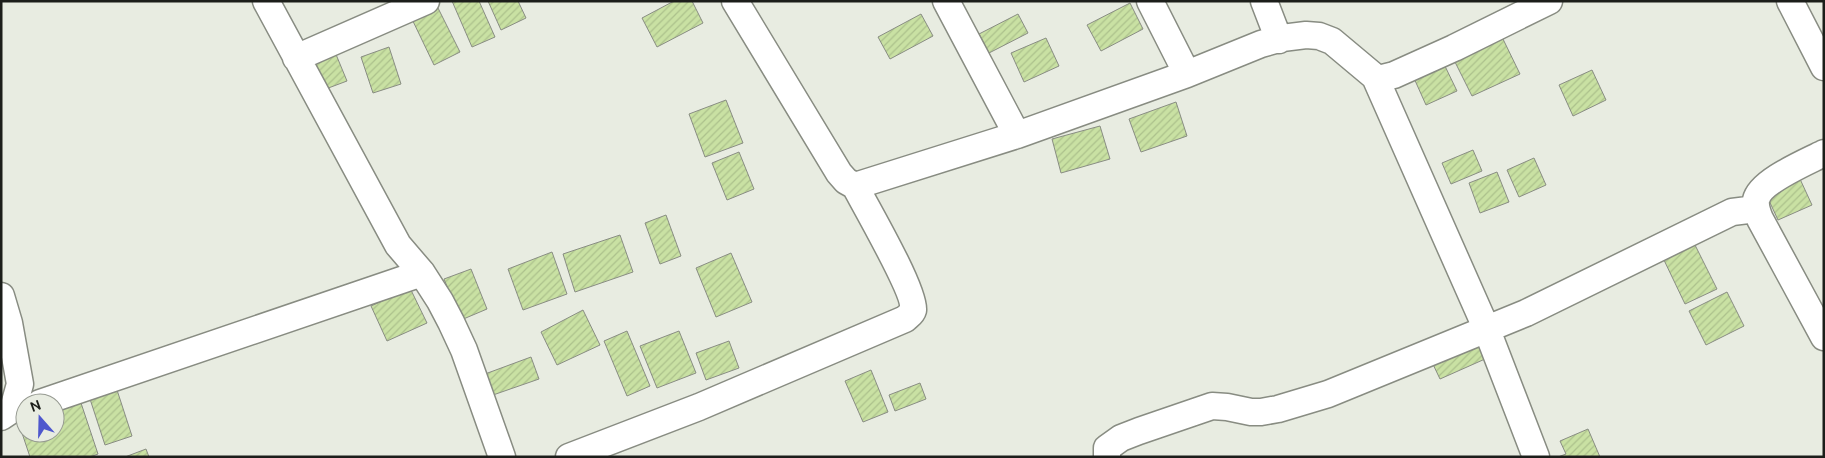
<svg xmlns="http://www.w3.org/2000/svg" width="1825" height="458" font-family="Ubuntu,sans-serif">
<style>
.building{fill:url(#building-hatch);stroke:#898d83}
.lines{fill:none;stroke-linecap:round;stroke-linejoin:round}
.street-casing{stroke:#888c82;stroke-width:29}
.street{stroke:#fff;stroke-width:26}
</style>
<defs>
<pattern id="building-hatch" width="6" height="6" patternUnits="userSpaceOnUse" patternTransform="scale(1.25)"><rect width="6" height="6" fill="#c9e1a3"/><path d="M-1 1l2-2M0 6l6-6M5 7l2-2" fill="none" stroke="#acc18c"/></pattern>
</defs>
<rect width="100%" height="100%" fill="#e8ece1"/>
<path class="building" d="M452,1H479L495,37L472,47Z
M488,1H518L526,18L501,30Z
M674,1H692L703,23L657,47L642,18Z
M435,2L460,52L434,65L410,15Z
M1130,3L1143,29L1101,51L1087,25Z
M921,14L933,36L890,59L878,37Z
M1018,14L1028,33L989,53L979,34Z
M1502,37L1520,74L1472,96L1454,60Z
M1046,38L1059,66L1024,82L1011,53Z
M389,47L401,84L373,93L361,57Z
M335,52L347,81L323,90L312,62Z
M1443,62L1457,91L1426,105L1413,76Z
M1592,70L1606,100L1573,116L1559,85Z
M726,100L743,143L705,157L689,114Z
M1176,102L1187,136L1141,152L1129,119Z
M1100,126L1110,159L1061,173L1052,139Z
M1473,150L1482,171L1451,184L1442,163Z
M739,152L754,189L727,200L712,163Z
M1534,158L1546,185L1519,197L1507,170Z
M1497,172L1509,202L1480,213L1469,183Z
M1800,179L1812,205L1778,220L1766,194Z
M666,215L681,256L660,264L645,223Z
M620,235L633,272L575,292L563,254Z
M1694,243L1717,289L1685,304L1663,258Z
M552,252L567,294L523,310L508,269Z
M731,253L752,302L716,317L696,268Z
M471,269L487,309L461,320L444,279Z
M410,288L427,323L387,341L371,306Z
M1727,292L1744,326L1706,345L1689,311Z
M583,310L600,345L557,365L541,332Z
M627,331L650,386L627,396L604,341Z
M679,331L696,373L657,388L640,346Z
M1475,338L1485,359L1440,379L1430,358Z
M729,341L739,368L706,380L696,353Z
M531,357L539,379L493,395L485,374Z
M871,370L888,412L863,422L845,381Z
M920,383L926,399L895,411L889,395Z
M117,390L132,436L105,445L90,399Z
M80,400L98,454L90,457H30L18,421L25,419V433H55V409Z
M1588,429L1600,457H1558L1566,454L1560,441Z
M146,449L149,457H125Z"/>
<g class="lines">
<g class="street-casing">
<path id="street" d="M266,1L398,245L422,273L440,301L451,322L464,350L502,457
M735,1L839,173L846,181L855,186L1017,135L1187,74L1261,44L1282,38L1306,35L1319,36L1332,41L1375,77L1382,78L1394,75L1454,48L1549,1
M946,1L1017,135
M1150,1L1187,74
M1264,1L1279,40
M1790,1L1824,67
M296,58L426,1
M1375,77L1487,330L1536,457
M1824,153C1807,162 1760,181 1756,200C1755,207 1757,212 1760,219L1824,337
M1,296L9,323L20,384L13,409L1,417
M40,403L422,273
M569,457L699,407L905,319C908,316 912,314 913,310C916,293 865,205 855,186
M1107,457V448L1121,438L1139,431L1212,406L1227,407L1251,412H1261L1278,409L1328,394L1526,313L1732,212L1756,209"/>
</g>
<use href="#street" class="street"/>
</g>
<rect width="1825" height="458" fill="none" stroke="#1c1e1a" stroke-width="5"/>
<g transform="translate(40 418) rotate(340)"><circle r="24" fill="#e8ece1" stroke="#969a91"/>
<path d="M0-4L9 19L0 12L-9 19Z" fill="#4e57cd"/>
<text y="-8" font-size="14" font-weight="bold" text-anchor="middle" fill="#1c1e1a">N</text>
</g>
</svg>
